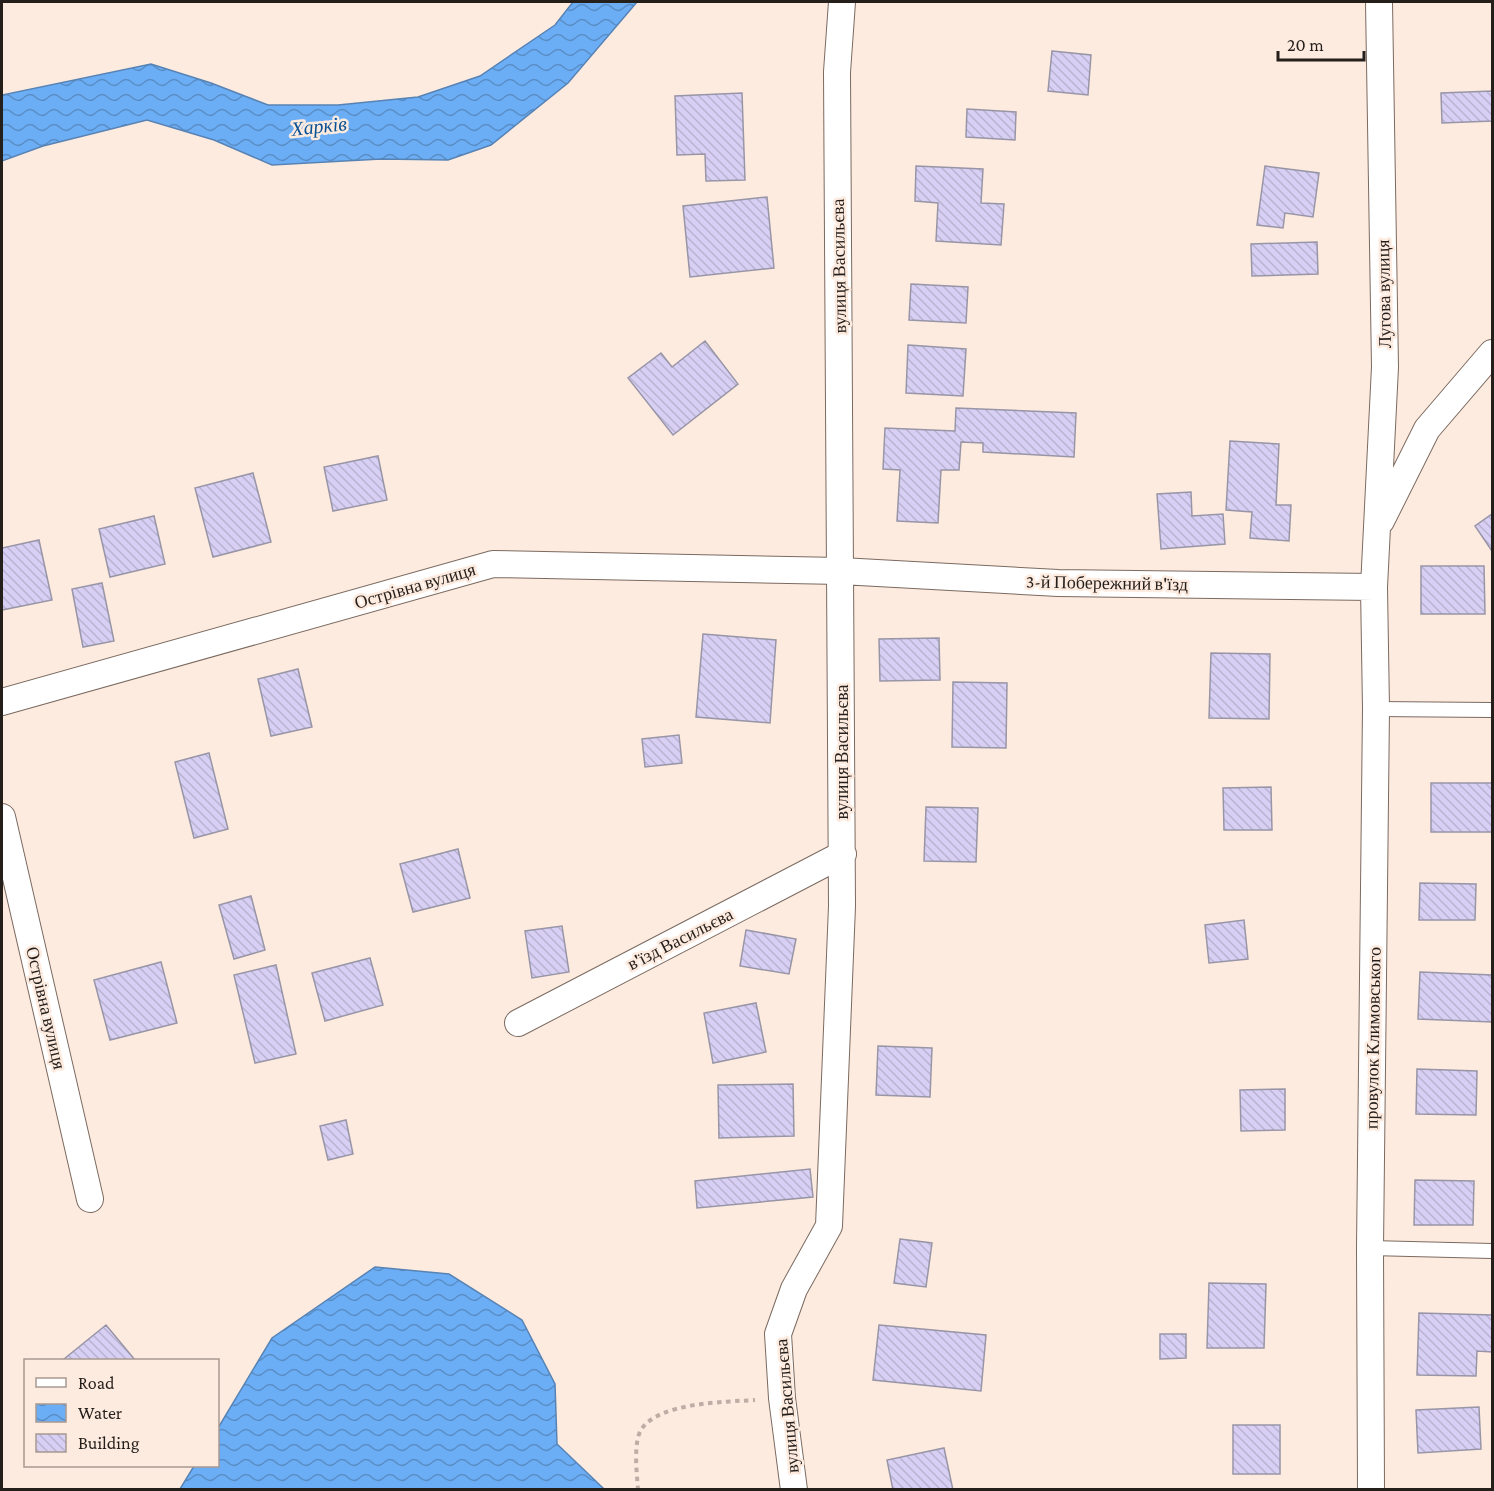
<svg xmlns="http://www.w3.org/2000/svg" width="1494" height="1491" font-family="'Crimson Pro',serif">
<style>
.water{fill:url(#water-waves);stroke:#5783b4;stroke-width:1.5}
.building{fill:url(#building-back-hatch);stroke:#9895a6;stroke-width:1.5}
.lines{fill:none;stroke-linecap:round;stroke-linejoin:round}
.service-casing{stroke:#7a6a60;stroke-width:16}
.minor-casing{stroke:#7a6a60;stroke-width:28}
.path{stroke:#bdada5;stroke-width:4;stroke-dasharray:4.5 4.5;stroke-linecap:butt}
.service{stroke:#fff;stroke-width:14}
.minor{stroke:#fff;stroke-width:26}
.labels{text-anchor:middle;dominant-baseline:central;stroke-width:5;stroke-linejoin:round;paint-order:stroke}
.street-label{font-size:18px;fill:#251f1b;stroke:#feebe0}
.water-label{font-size:20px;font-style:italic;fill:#095292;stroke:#feebe0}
</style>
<defs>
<pattern id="water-waves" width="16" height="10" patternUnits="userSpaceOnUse" patternTransform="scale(1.5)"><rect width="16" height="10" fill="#6caef5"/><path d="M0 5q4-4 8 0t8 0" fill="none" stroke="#598dc6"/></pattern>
<pattern id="building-back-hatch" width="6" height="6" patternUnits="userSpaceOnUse" patternTransform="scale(1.5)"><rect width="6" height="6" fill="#d8d0f4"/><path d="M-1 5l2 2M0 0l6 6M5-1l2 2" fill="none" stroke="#b9b2d1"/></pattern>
</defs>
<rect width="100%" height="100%" fill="#feebe0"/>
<path class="water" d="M573,2H637L568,83L491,145L448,160L381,159L272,165L214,140L147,120L43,146L2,161V95L151,64L211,83L268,105H338L418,97L480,76L555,25Z
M375,1267L449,1274L522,1320L555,1384L557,1444L603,1488L602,1489H180L194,1466H218V1428L272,1338Z"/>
<path class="building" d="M1052,51L1091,55L1088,95L1048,91Z
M1492,91V121L1442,123L1441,93Z
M742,93L745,180L706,181L705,154L677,155L675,96Z
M967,109L1016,112L1015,140L966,137Z
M916,166L983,169L981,203L1004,204L1001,245L936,241L938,203L915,201Z
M1265,166L1319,173L1313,217L1285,213L1283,228L1257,225Z
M767,197L774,268L690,277L683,206Z
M1317,242L1318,274L1252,276L1251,244Z
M911,284L968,287L966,323L909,320Z
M705,341L738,384L673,435L628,378L661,353L672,367Z
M908,345L966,349L963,396L906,393Z
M956,408L1076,413L1074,457L983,452V443L961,442L959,470H941L938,523L897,521L900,470L883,469L885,428L955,431Z
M1230,441L1279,444L1276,505H1291L1289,541L1250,538L1252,512L1226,510Z
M378,456L387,500L333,511L324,467Z
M253,473L271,542L213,557L195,488Z
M1191,492L1192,516L1223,514L1225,544L1161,549L1157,494Z
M1492,514V551L1475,526Z
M154,516L165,564L110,577L99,529Z
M39,540L52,600L2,610V548Z
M1421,566H1484L1485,614H1421Z
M102,583L114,641L83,647L72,589Z
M703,634L776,640L770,723L696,717Z
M939,638L940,680L880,681L879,639Z
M1211,653L1270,654L1269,719L1209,718Z
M298,669L312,727L271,736L258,679Z
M953,682L1007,683L1006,748L952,747Z
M679,735L682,763L645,767L642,739Z
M209,753L228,829L194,838L175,762Z
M1431,783H1492V832H1431Z
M1271,787L1272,830H1224L1223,788Z
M926,807L978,808L976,862L924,861Z
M458,849L470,898L413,912L400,864Z
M1420,883L1476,884L1475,920H1419Z
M251,896L265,950L234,959L219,905Z
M1244,920L1248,959L1209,963L1205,925Z
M562,926L569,972L532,978L525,931Z
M746,930L796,939L789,974L740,966Z
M370,958L383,1005L325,1021L312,973Z
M161,962L177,1023L110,1040L94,980Z
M276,965L296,1054L255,1063L234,975Z
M1420,972L1492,975V1022L1418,1019Z
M756,1003L766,1052L713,1063L704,1013Z
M878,1046L932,1048L930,1097L876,1095Z
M1417,1069L1477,1071L1476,1115L1416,1114Z
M793,1084L794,1136L719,1138L718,1085Z
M1285,1089V1130L1241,1131L1240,1090Z
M346,1120L353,1154L328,1160L320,1126Z
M810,1169L813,1197L697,1208L695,1181Z
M1415,1180L1474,1181L1473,1225H1414Z
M900,1239L932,1243L926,1287L894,1283Z
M1209,1283L1266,1284L1264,1348H1207Z
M1419,1313L1492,1315V1352L1477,1351L1476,1376L1417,1375Z
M106,1325L135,1360H65L64,1359Z
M879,1325L986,1335L981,1391L873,1380Z
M1160,1334H1186V1358L1160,1359Z
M1479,1407L1481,1449L1418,1453L1416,1410Z
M1233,1425H1280V1474H1233Z
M944,1448L953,1490H893L887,1460Z"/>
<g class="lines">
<g class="service-casing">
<path id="service" d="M1376,709L1492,710
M1370,1248L1492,1251"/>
</g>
<g class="minor-casing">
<path id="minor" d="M1381,521L1427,429L1492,353
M2,702L493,564L841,571L1058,583L1374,587
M2,817L90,1199
M518,1023L843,854
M794,1490L782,1398L778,1334L794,1289L829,1226L842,906L837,72L842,2
M1371,1490L1370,1248L1376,709L1374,587L1385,367L1379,2"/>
</g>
<path class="path" d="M638,1490C637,1474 633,1443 641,1430C658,1402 726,1402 755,1400"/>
<use href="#service" class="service"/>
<use href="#minor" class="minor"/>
</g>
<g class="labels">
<g class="street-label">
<text transform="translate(839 266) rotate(-91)">вулиця Васильєва</text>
<text transform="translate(1384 294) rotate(-91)">Лугова вулиця</text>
<text transform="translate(1107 583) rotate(1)">3-й Побережний в'їзд</text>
<text transform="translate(415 586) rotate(-16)">Острівна вулиця</text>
<text transform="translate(842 752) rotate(-90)">вулиця Васильєва</text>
<text transform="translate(680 939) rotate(-27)">в'їзд Васильєва</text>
<text transform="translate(46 1008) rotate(77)">Острівна вулиця</text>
<text transform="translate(1373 1038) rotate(-89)">провулок Климовського</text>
<text transform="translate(787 1406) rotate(-95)">вулиця Васильєва</text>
</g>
<g class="water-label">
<text transform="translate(319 126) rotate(-6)">Харків</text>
</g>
</g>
<rect width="1494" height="1491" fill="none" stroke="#251f1b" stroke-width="6"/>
<rect x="24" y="1359" width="195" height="108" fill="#feebe0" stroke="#a79991" stroke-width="1.5"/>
<rect x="36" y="1378" width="30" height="9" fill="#ffffff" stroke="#a79991" stroke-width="1.5"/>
<text x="78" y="1389" font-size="18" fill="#251f1b">Road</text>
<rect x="36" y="1404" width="30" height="18" fill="url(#water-waves)" stroke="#a79991" stroke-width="1.5"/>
<text x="78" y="1419" font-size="18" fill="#251f1b">Water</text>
<rect x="36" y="1434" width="30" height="18" fill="url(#building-back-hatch)" stroke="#a79991" stroke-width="1.5"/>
<text x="78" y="1449" font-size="18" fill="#251f1b">Building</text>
<path d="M1278 51v9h86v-9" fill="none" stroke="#251f1b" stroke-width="3"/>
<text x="1287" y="51" font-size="18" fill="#251f1b" stroke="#feebe0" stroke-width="4.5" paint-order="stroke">20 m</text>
</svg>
